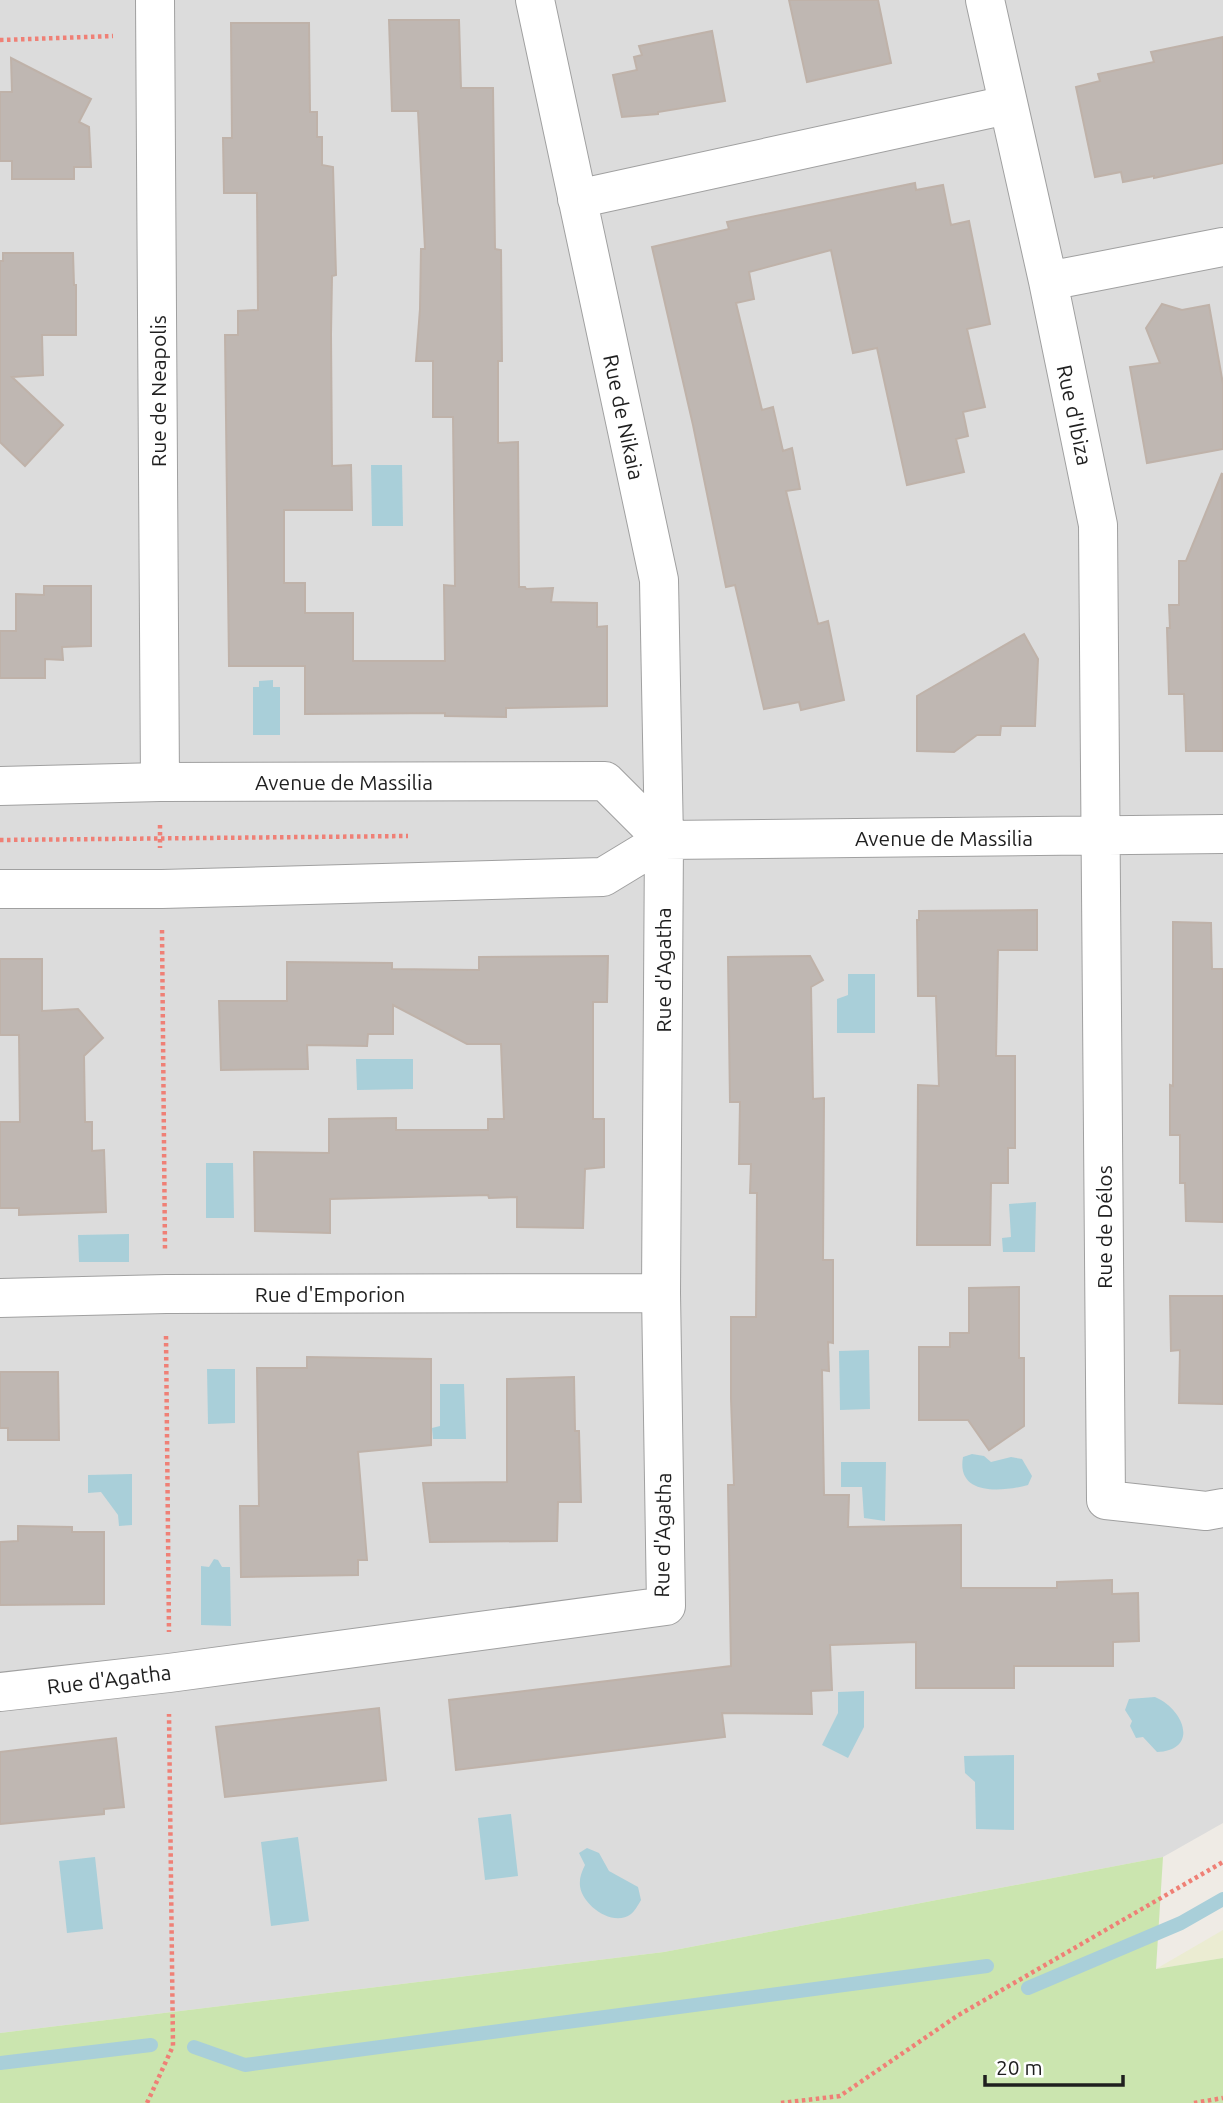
<svg xmlns="http://www.w3.org/2000/svg" width="1223" height="2103" font-family="Ubuntu,sans-serif">
<style>
.residential{fill:#dcdcdc}
.farmland{fill:#ebecd2}
.grass{fill:#cbe5af}
.water{fill:#a9cfd9}
.lines{fill:none;stroke-linecap:round;stroke-linejoin:round}
.stream{stroke:#a9cfd9;stroke-width:14}
.building{fill:#bfb7b2;stroke:#bfb2a9;stroke-width:2}
.street-casing{stroke:#a0a0a0;stroke-width:40}
.path{stroke:#ef8076;stroke-width:4.5;stroke-dasharray:3.5 3.5;stroke-linecap:butt}
.street{stroke:#fff;stroke-width:38}
.labels{text-anchor:middle;dominant-baseline:central;stroke-width:5;stroke-linejoin:round;paint-order:stroke}
.street-label{font-size:21px;fill:#1f1f1f;stroke:#fff}
</style>
<rect width="100%" height="100%" fill="#efebe5"/>
<path class="residential" d="M0,0H1223V1823L1163,1857L664,1952L0,2033Z"/>
<path class="farmland" d="M1223,1930V1958L1156,1969Z"/>
<path class="grass" d="M1163,1857L1156,1969L1223,1958V2103H0V2033L664,1952Z"/>
<path class="water" d="M371,465H402L403,526H372Z
M259,681L273,680V687H280V735H253V687H259Z
M848,974H875V1033H837V999L848,995Z
M356,1059H413V1089L357,1090Z
M206,1163H233L234,1218H206Z
M1036,1202L1035,1252H1003L1002,1238L1011,1237L1009,1204Z
M129,1234V1262H79L78,1235Z
M869,1350L870,1409L840,1410L839,1351Z
M207,1369H235V1423L208,1424Z
M440,1384H464L466,1439H433L432,1428L440,1426Z
M972,1454L984,1456L991,1462L1011,1457L1022,1459L1032,1476L1028,1485C1002,1492 956,1496 963,1457Z
M841,1462H886L885,1521L864,1518L862,1487H841Z
M132,1474V1525L119,1526L118,1515L101,1492L88,1493V1475Z
M214,1559L218,1560L222,1567H230L231,1626L201,1625V1566L209,1567Z
M864,1691V1727L848,1758L822,1745L838,1713V1692Z
M1155,1697C1185,1710 1199,1750 1157,1752L1143,1737L1136,1738L1130,1726L1132,1721L1125,1710L1129,1699Z
M1014,1755V1830L976,1829L975,1782L965,1773L964,1756Z
M511,1814L518,1876L485,1880L478,1818Z
M298,1837L309,1921L271,1926L261,1842Z
M587,1848L599,1853L609,1871L638,1887L641,1900C638,1905 635,1911 631,1914C612,1929 577,1902 580,1881C580,1876 583,1869 585,1865L579,1853Z
M95,1857L103,1929L67,1933L59,1861Z"/>
<g class="lines">
<path class="stream" d="M1028,1988L1181,1923L1223,1899
M194,2047L245,2065L987,1966
M0,2063L151,2045"/>
</g>
<path class="building" d="M789,0H878L891,63L807,82Z
M389,20H459L461,88H493L495,249L501,250L502,361H498V443L518,442L519,587H525L526,589L553,588L551,602L597,603V627L607,626V706L506,708V717L445,716V713L305,714V666H229L225,335H238V311L258,310L257,193H224L223,138H232L231,23H309L310,112H317V137H322V165L333,167L336,275L332,276L331,334L332,466L351,465L352,510H284V583H305V613H353V661H445L444,585L455,586L453,417H433V361H416L420,309L421,249H425L418,111H392Z
M712,31L725,101L658,112V114L622,117L613,75L637,70L634,57L642,55L639,46Z
M1223,37V163L1154,178V176L1123,182L1121,172L1095,177L1076,87L1100,81L1098,74L1154,62L1151,52Z
M11,58L91,99L79,122L89,127L91,167H74V179H12V161H0V92H12Z
M915,183L916,190L943,185L951,225L969,221L990,324L967,329L985,407L963,412L968,436L956,439L964,472L907,485L877,348L853,353L831,250L749,272L754,299L736,303L762,410L773,407L783,451L792,448L800,489L786,491L818,624L828,621L844,700L801,710L799,702L764,709L735,585L726,587L693,425L652,247L729,229L727,222Z
M3,253H73L74,285H76V335H42L43,375L12,377L63,425L25,466L0,442V261H3Z
M1162,304L1182,310L1209,305L1223,384V449L1147,463L1130,367L1160,363L1146,328Z
M1222,473L1223,751H1186L1184,694H1169L1167,628H1170L1169,605H1179V561H1186Z
M44,586H91V646L62,647L63,660L45,659V678H0V631H16V594L44,595Z
M1024,634L1038,659L1035,726H1001L1000,735H977L954,752L917,751V696Z
M1037,910V950H998L996,1056H1015V1148H1008V1183H991L990,1245H917L918,1085L939,1086L936,996H918L917,920H919V911Z
M1173,922L1211,923L1212,969H1223V1222L1186,1221L1185,1183H1180V1135H1170V1085L1173,1086Z
M608,956L607,1002H593V1119H604V1167L585,1169L583,1228L517,1227V1197L489,1198L488,1195L330,1199V1233L255,1231L254,1152L329,1153V1119L396,1118V1130H488V1119H504L501,1044H467L393,1005V1034H368L367,1046L307,1045L308,1069L221,1070L219,1001H287V962L392,963V969L479,970V957Z
M810,956L823,980L811,987L813,1099L824,1098L823,1260H833V1343L828,1342L829,1371L822,1370L824,1495H849L848,1527L961,1525V1588H1057V1582L1112,1580V1594L1138,1593L1139,1641L1113,1642V1666H1014V1688H916V1642L830,1645L832,1690L811,1691L812,1714L722,1713L725,1737L456,1770L449,1700L731,1666L728,1485H734L731,1399V1317H756L757,1193H750L751,1164H739L740,1102H730L728,957Z
M0,959H42V1011L78,1009L103,1038L84,1056L85,1122H92V1151L104,1150L106,1212L19,1215V1208H0V1122H20L19,1035H0Z
M1019,1287V1358H1024V1426L989,1450L968,1420H919V1347H950V1333H969V1288Z
M1170,1296H1223V1404L1179,1403L1180,1350L1171,1351Z
M307,1357L431,1359V1445L358,1452L367,1560H358V1575L241,1577L240,1506H259L257,1368H307Z
M0,1372H58L59,1440H8V1428H0Z
M574,1377L575,1431H579L581,1502H558L557,1541L430,1542L423,1483L507,1482V1379Z
M18,1526L72,1527V1532H104V1604L0,1605V1542L18,1541Z
M379,1708L386,1780L225,1797L216,1727Z
M116,1738L124,1807L104,1809V1814L0,1824V1752Z"/>
<g class="lines">
<g class="street-casing">
<path id="street" d="M155,0L160,782
M985,0L1048,281L1098,525L1106,1500L1206,1511L1223,1508
M577,199L1007,105
M1048,281L1223,247
M0,786L160,782L605,781L664,840
M0,889H162L603,877L664,840L1223,834
M0,1298L166,1294L661,1293
M0,1692L169,1673L666,1606L661,1293L664,840L659,580L535,0"/>
</g>
<path class="path" d="M0,40L113,36
M160,825V848
M0,840L408,836
M162,930L165,1250
M166,1336L169,1632
M147,2103L173,2046L169,1714
M781,2103L840,2096L957,2016L1223,1862
M1194,2103L1223,2098"/>
<use href="#street" class="street"/>
</g>
<g class="labels">
<g class="street-label">
<text transform="translate(158 391) rotate(-90)">Rue de Neapolis</text>
<text transform="translate(1075 415) rotate(78)">Rue d'Ibiza</text>
<text transform="translate(624 417) rotate(78)">Rue de Nikaia</text>
<text x="344" y="782">Avenue de Massilia</text>
<text x="944" y="838">Avenue de Massilia</text>
<text transform="translate(663 970) rotate(-90)">Rue d'Agatha</text>
<text transform="translate(1104 1227) rotate(-90)">Rue de Délos</text>
<text x="330" y="1294">Rue d'Emporion</text>
<text transform="translate(662 1535) rotate(-89)">Rue d'Agatha</text>
<text transform="translate(109 1679) rotate(-7)">Rue d'Agatha</text>
</g>
</g>
<path d="M985 2075v10h138v-10" fill="none" stroke="#1f1f1f" stroke-width="3.5"/>
<text x="996" y="2075" font-size="21" fill="#1f1f1f" stroke="#ffffff" stroke-width="5" paint-order="stroke">20 m</text>
</svg>
